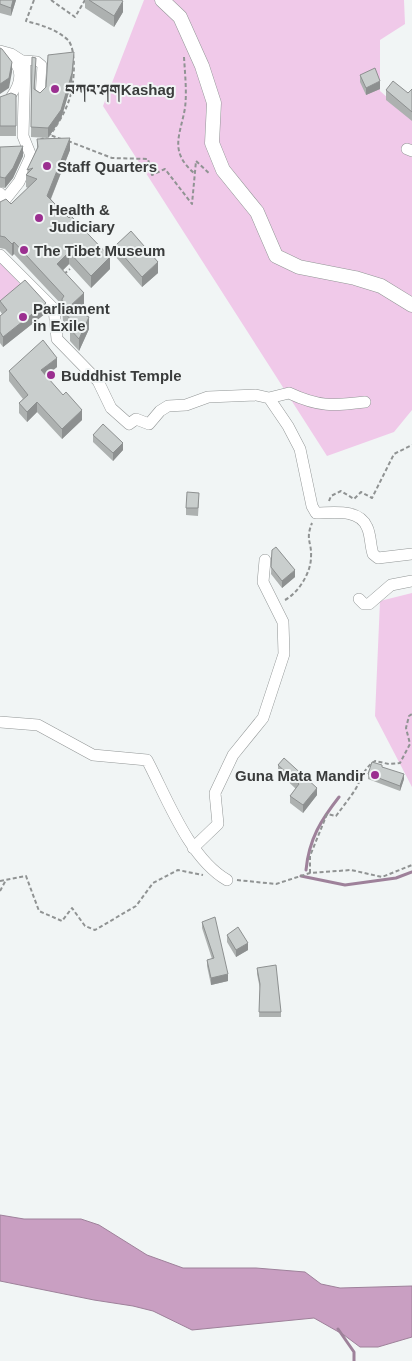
<svg xmlns="http://www.w3.org/2000/svg" width="412" height="1361" font-family="Helvetica,'Noto Serif Tibetan',sans-serif">
<style>
.green{fill:#f0c9e9}
.water{fill:#c99fc2;stroke:#9e819a}
.lines{fill:none;stroke-linecap:round;stroke-linejoin:round}
.stream{stroke:#9e819a;stroke-width:3}
.pedestrian-casing{stroke:#929696;stroke-width:10}
.minor-casing{stroke:#929696;stroke-width:12}
.tertiary-casing{stroke:#929696;stroke-width:15}
.path{stroke:#909393;stroke-width:2;stroke-dasharray:4 2.5;stroke-linecap:butt}
.pedestrian{stroke:#fff;stroke-width:9}
.minor{stroke:#fff;stroke-width:11}
.tertiary{stroke:#fff;stroke-width:14}
.wall{fill:#adb1b0}
.shaded-wall{fill:#8d9090}
.building{fill:#c9cecd;stroke:#8d9090}
.poi-dot{fill:#9b2f90;stroke:#f1f5f5;stroke-width:2}
.labels{text-anchor:middle;dominant-baseline:central;stroke-width:4;stroke-linejoin:round;paint-order:stroke}
.poi-label{font-size:15px;font-weight:bold;fill:#3a3c3c;stroke:#f1f5f5;text-anchor:start}
</style>
<rect width="100%" height="100%" fill="#f1f5f5"/>
<path class="green" d="M144,0H404L405,24L380,40V91L412,119V410L394,432L327,456L103,106Z
M0,262L21,285L0,301Z
M412,593V787L375,716L380,601Z"/>
<path class="water" d="M0,1215L24,1219H81L99,1225L147,1255L183,1268H256L305,1272L321,1284L340,1288L412,1286V1337L378,1347H360L344,1335L314,1318L192,1330L153,1311L133,1306L94,1300L0,1281Z"/>
<g class="lines">
<path class="stream" d="M306,870C309,839 321,820 339,797
M301,876L345,885L396,878L412,872
M338,1329L354,1352V1361"/>
<g class="pedestrian-casing">
<path id="pedestrian" d="M7,56C23,67 21,82 11,96
M25,60L37,61L42,65L40,96
M0,192L2,194"/>
</g>
<g class="minor-casing">
<path id="minor" d="M0,51L11,54L25,63L23,136L31,156L19,182L0,206
M407,149L412,151
M0,255L54,309L57,339L98,381L111,408L129,424L136,419L149,424L160,411L168,406L186,405L208,397L256,395L269,398L289,393C319,407 333,406 365,402
M269,398L288,426L300,449L312,506L316,513C332,513 359,508 367,527C371,535 370,545 373,554L378,558L412,554
M359,599L364,604H369L391,585L412,581
M0,722L38,725L93,755L147,760C167,798 189,858 227,880
M193,848L218,824L215,793L233,755L263,718L284,654L283,622L263,582L265,560"/>
</g>
<g class="tertiary-casing">
<path id="tertiary" d="M162,0L180,17L202,66L214,103L212,143L223,170L257,212L276,256L299,267L355,278L381,286L412,305"/>
</g>
<path class="path" d="M34,0L26,21C41,25 56,29 68,40C77,50 74,85 70,97C66,111 58,124 50,135
M51,0L75,17L85,0
M184,57C185,74 187,92 185,108C180,136 169,151 194,173
M40,140L50,135L61,139
M68,141L112,158L148,159L152,175L165,169L192,204L196,161L210,174
M64,274L70,269
M329,501L331,496L341,491L354,499L361,492L372,498L394,454L412,445
M285,600C298,593 311,573 311,557C312,542 305,540 312,523
M310,873V856L327,814L336,816C342,808 349,799 355,790C362,778 363,769 375,761L389,764L400,763L410,744L406,728L409,716L412,714
M237,880L276,884L310,873L351,870L382,877L412,865
M0,881L26,876L39,911L62,921L72,908L85,926L95,930L136,906L153,883L178,870L203,875
M0,891L6,880"/>
<use href="#pedestrian" class="pedestrian"/>
<use href="#minor" class="minor"/>
<use href="#tertiary" class="tertiary"/>
</g>
<path class="wall" d="M0,0H16L11,16L0,13Z
M85,0H121L123,12L114,27L85,8Z
M32,57L36,68L35,89L40,93L74,62L72,82L61,119L48,138L31,137V135Z
M360,75L380,89L366,95L360,82Z
M412,89V121L386,100V90L408,93Z
M16,95V136H0V97Z
M37,139L70,150L51,199L110,269L91,288L69,264L63,270L84,305L78,311L89,329L79,351L70,341V330L63,323L62,305L14,254L12,256L5,249L0,248V202L11,204L28,188L26,187V175L37,148Z
M0,147L23,156L13,178L5,188L0,187Z
M115,246L158,273L142,287L115,256Z
M0,301L46,313L3,347L0,343V316L2,314L0,311Z
M57,367L46,376L82,420L62,439L37,412L27,422L19,413V403L23,399L9,381V371Z
M93,435L123,450L113,461L93,442Z
M199,500L198,516L186,515V508Z
M272,550L295,577L282,588L271,574Z
M278,765L317,795L303,813L290,803V796L296,789L278,772Z
M382,767L404,779L400,791L368,779V774Z
M202,922L228,981L211,985L207,966V960L212,959L202,928Z
M227,935L248,950L236,957L227,942Z
M257,968L281,1012V1017H259L260,989L257,974Z"/>
<path class="shaded-wall" d="M13,0H16L11,16V8Z
M123,1V12L114,27V16Z
M74,52L72,82L61,119L48,138V128Z
M12,62V72L9,88L0,94V84Z
M380,81V89L366,95V88Z
M70,138V150L47,208V196Z
M23,146V156L13,178L5,188V178Z
M14,242V254L12,256V244Z
M69,252V264L57,276V264Z
M110,257V269L91,288V276Z
M158,262V273L142,287V277Z
M84,293V305L70,318L69,307Z
M46,303V313L3,347V337Z
M89,317V329L79,351V339Z
M57,358V367L41,380V370Z
M37,402V412L27,422V412Z
M82,410V420L62,439V429Z
M123,443V450L113,461V453Z
M295,570V577L282,588V581Z
M404,774V779L400,791V786Z
M317,788V795L303,813V805Z
M248,943V950L236,957V950Z
M228,974V981L211,985V978Z"/>
<path class="building" d="M0,0H13L11,8L0,4Z
M89,0H121L123,1L114,16Z
M0,48L2,49L12,62L9,78L0,84Z
M74,52L72,73L61,110L48,128L31,127V125L32,57L36,58L34,89L40,93L46,87L48,55Z
M375,68L380,81L366,88L360,75Z
M393,81L408,93L412,89V112L386,90Z
M11,93L16,95V126H0V97Z
M70,138L47,196L69,218L71,216L110,257L91,276L69,252L57,264L84,293L69,307L89,317L79,339L70,329L73,322L63,311L62,299L64,296L14,242L12,244L5,237L0,236V202L6,199L11,204L37,179L26,175L33,168L27,170L38,147L37,139Z
M23,146L13,168L5,178L0,177V147Z
M131,231L158,262L142,277L115,246Z
M25,280L46,303L3,337L0,332V316L7,310L0,301Z
M43,340L57,358L41,370L63,395L66,392L82,410L62,429L37,402L27,412L19,403L28,395L9,371Z
M103,424L123,443L113,453L93,435Z
M187,492L199,493L198,508H186Z
M276,547L295,570L282,581L271,567L272,550Z
M284,758L317,788L303,805L290,796L299,784L278,765Z
M372,762L382,765V767L404,774L400,786L368,774Z
M215,917L228,974L211,978L207,960L214,958L202,922Z
M238,927L248,943L236,950L227,935Z
M276,965L281,1012H259L260,984L257,968Z"/>
<g class="poi-dot">
<circle cx="55" cy="89" r="5"/>
<circle cx="47" cy="166" r="5"/>
<circle cx="39" cy="218" r="5"/>
<circle cx="24" cy="250" r="5"/>
<circle cx="23" cy="317" r="5"/>
<circle cx="51" cy="375" r="5"/>
<circle cx="375" cy="775" r="5"/>
</g>
<g class="labels">
<g class="poi-label">
<text x="65" y="89">བཀའ་ཤགKashag</text>
<text x="57" y="166">Staff Quarters</text>
<text x="49" y="209">Health &amp;<tspan x="49" dy="17">Judiciary</tspan></text>
<text x="34" y="250">The Tibet Museum</text>
<text x="33" y="308">Parliament<tspan x="33" dy="17">in Exile</tspan></text>
<text x="61" y="375">Buddhist Temple</text>
<text x="365" y="775" text-anchor="end">Guna Mata Mandir</text>
</g>
</g>
</svg>
